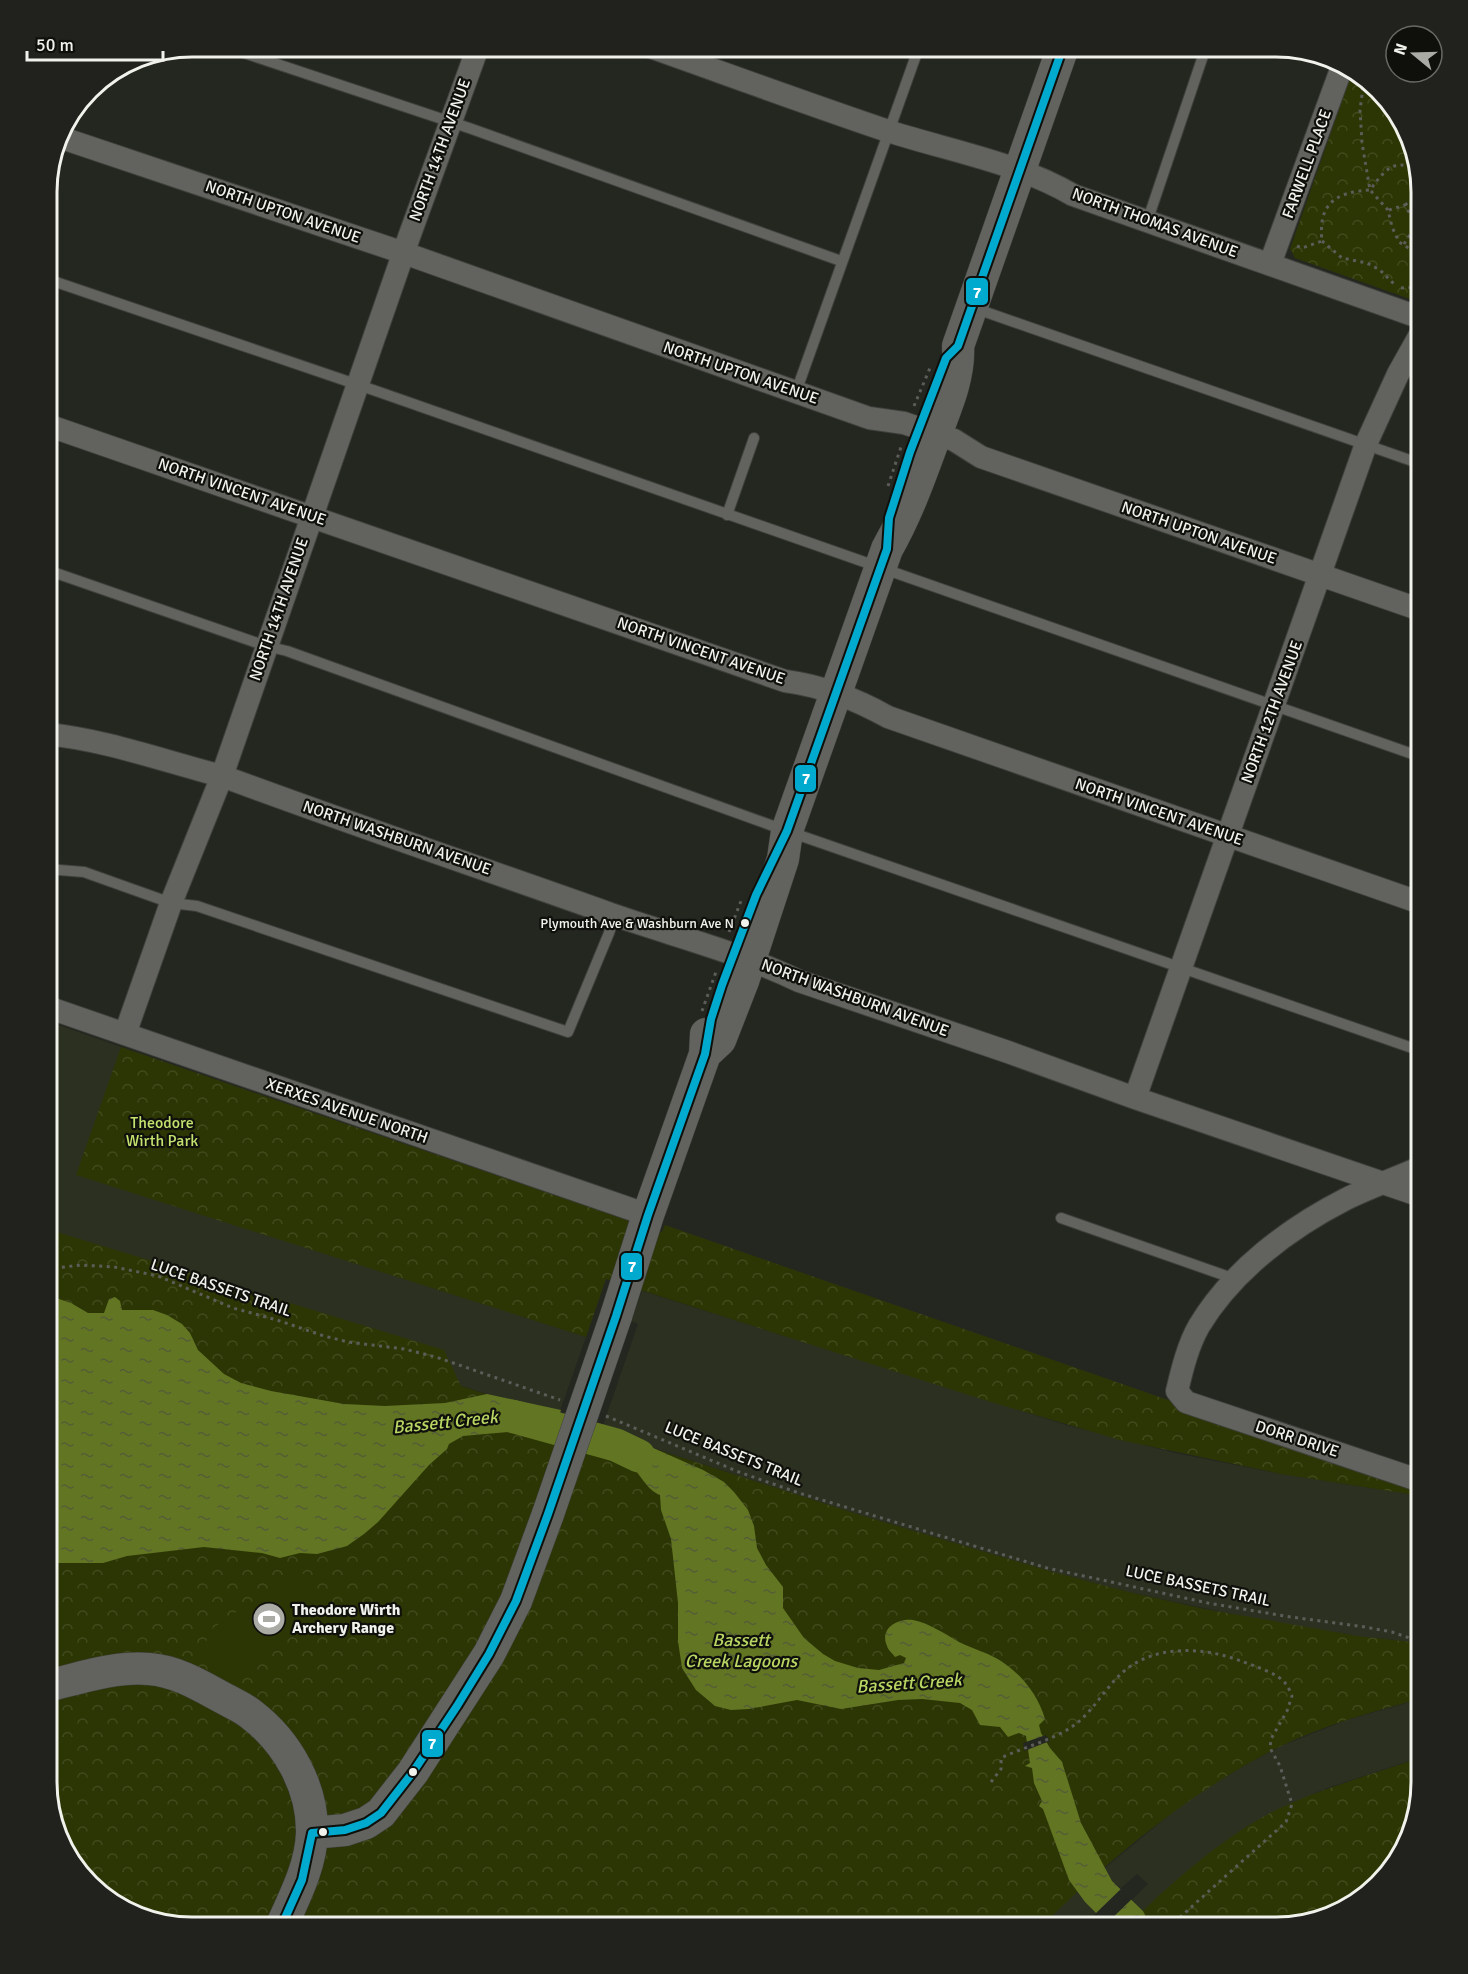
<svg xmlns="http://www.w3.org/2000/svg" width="1468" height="1974" font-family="Signika,sans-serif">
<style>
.built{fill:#2c3021}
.forest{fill:url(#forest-crowns)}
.wetland{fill:url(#wetland-marsh)}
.pitch{fill:#2c3604}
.water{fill:url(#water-ripples)}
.pier{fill:#242620}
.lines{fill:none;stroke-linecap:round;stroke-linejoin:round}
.river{stroke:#627523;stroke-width:33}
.lane-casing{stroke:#3e403b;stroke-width:12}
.street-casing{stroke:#3e403b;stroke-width:24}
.secondary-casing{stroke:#3e403b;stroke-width:33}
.path{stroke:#5c5d59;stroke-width:3;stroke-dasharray:3 4.5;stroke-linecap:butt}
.lane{stroke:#62635f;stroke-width:10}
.street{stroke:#62635f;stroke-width:22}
.secondary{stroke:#62635f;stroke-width:32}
.secondary-bridge-casing{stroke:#3e403b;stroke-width:33;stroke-linecap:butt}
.secondary-bridge{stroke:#62635f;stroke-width:32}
.bus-1-casing{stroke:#0f100c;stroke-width:12}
.bus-1{stroke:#00a9ce;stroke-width:8}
.bus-dot{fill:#f0f2eb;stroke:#0f100c;stroke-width:2}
.labels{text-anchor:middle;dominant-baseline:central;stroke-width:4.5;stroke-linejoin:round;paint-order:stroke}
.bus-label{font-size:14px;fill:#f0f2eb;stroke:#0f100c;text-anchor:end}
.street-label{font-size:16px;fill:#f0f2eb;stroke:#0f100c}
.park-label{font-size:16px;fill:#c4e26e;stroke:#0f100c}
.poi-label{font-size:16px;font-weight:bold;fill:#f0f2eb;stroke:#0f100c;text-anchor:start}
.water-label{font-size:18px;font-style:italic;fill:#b9d663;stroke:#0f100c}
.rim{fill:none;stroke:#f0f2eb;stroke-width:3}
.line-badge{stroke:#0f100c;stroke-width:2}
.badge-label{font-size:16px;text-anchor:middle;font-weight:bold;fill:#fff}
</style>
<defs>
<pattern id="forest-crowns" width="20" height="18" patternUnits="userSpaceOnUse" patternTransform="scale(1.5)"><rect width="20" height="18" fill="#2c3604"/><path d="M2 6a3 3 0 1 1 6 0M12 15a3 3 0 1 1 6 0" fill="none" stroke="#414a1c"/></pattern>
<pattern id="wetland-marsh" width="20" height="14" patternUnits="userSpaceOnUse" patternTransform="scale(1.5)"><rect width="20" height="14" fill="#2c3604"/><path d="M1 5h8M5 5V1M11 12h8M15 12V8" fill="none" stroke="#414a1c"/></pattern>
<pattern id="water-ripples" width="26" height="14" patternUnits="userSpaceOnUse" patternTransform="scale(1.5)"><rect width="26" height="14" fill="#627523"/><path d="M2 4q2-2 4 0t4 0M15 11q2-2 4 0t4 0" fill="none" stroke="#545d36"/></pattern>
</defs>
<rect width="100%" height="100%" fill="#242620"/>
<path class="built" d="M47,1021L121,1047L77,1175L586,1337L558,1417L47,1252Z
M642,1291L1066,1425L1175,1453L1281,1474L1421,1496V1643L1358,1636L1261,1620L1129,1592L1053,1572L860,1515L601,1431L638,1324L631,1321Z
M1421,1699V1757L1327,1788L1279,1809L1253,1823L1192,1868L1143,1911L1132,1900L1148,1884L1137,1874L1121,1888L1112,1881L1105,1868L1173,1812L1201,1792L1249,1763L1281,1746L1347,1720Z
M1077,1891L1085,1902L1110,1927H1041Z"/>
<path class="forest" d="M1353,70L1397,112L1421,192V303L1295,258L1290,249Z
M121,1047L662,1232L665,1225L1421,1488V1496L1281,1474L1120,1440L981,1399L606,1279L586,1337L76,1175Z
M47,1229L444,1350L461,1386L860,1515L1053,1572L1129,1592L1205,1609L1358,1636L1421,1643V1699C1373,1711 1325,1725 1279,1747C1190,1792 1111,1857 1041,1927H192L120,1908L71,1862L47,1782Z
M1421,1757V1782L1402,1854L1356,1903L1276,1927H1126C1169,1885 1223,1836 1278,1809C1325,1787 1374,1774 1421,1757Z"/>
<path class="wetland" d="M577,1917L598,1918L600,1927H523Z"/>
<path class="pitch" d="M306,1573L324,1609L245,1666L244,1678L204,1658L205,1644L213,1628L285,1579Z"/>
<path class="water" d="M53,1297L71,1303L88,1313H104L109,1299L115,1297L120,1301L122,1310H153L167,1315L182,1324L190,1333L198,1350L224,1374L241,1383L271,1391L344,1404L385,1406L445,1403L487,1394L561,1410L551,1439L508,1432L463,1436L449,1444L447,1449L429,1465L378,1522L364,1534L347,1546L317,1554L300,1553L280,1558L262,1553L204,1547L127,1556L103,1563H47V1301Z
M602,1428L626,1436L703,1470L724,1482L734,1492L748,1510L754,1526L757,1548L766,1565L783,1587V1608L804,1638L823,1654L835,1661L858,1668L879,1670L904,1663L906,1658L900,1655L895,1657C893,1654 888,1650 887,1646C879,1628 898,1618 913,1620C929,1623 945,1634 959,1642C973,1649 989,1653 1001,1661C1022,1675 1038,1695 1045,1719L1039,1725L1041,1733L1050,1748L1062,1762L1081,1823L1105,1868L1112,1881L1143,1911L1151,1927H1110L1085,1902L1069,1880L1043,1809L1039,1806L1042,1801L1034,1783L1032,1768L1025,1766L1030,1763L1026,1736L1019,1733L1008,1737L1000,1727L980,1725L972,1710L960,1703L922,1699L898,1700L841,1709L797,1700L749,1709L731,1710L715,1706L696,1690L682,1668L678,1641V1603L671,1539L661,1510L660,1495C646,1490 641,1473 629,1465C626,1463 623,1464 620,1462C610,1457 606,1451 595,1449Z"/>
<path class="pier" d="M1046,1735L1050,1741L1024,1751L1023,1743Z
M1124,1886L1134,1897L1105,1925L1094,1915Z"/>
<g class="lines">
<path class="river" d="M511,1416L616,1445L639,1456"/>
<g class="lane-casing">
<path id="lane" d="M226,47L469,128L841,261
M1147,222L1206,47
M47,279L379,392L1421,757
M974,308L1421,464
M796,392L919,47
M727,515L754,438
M47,570L266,646L287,651L787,831L1421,1051
M47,869L84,872L171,903L197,906L568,1032L609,933L615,915
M1061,1218L1235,1279"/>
</g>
<g class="street-casing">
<path id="street" d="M650,47C729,75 808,104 888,131C950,151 1016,162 1073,195L1421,318
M59,137L404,253L869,418L904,423L954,440L981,457L1421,610
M1270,264L1343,64
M47,425L785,681C822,686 856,699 888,717L1421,903
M47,734C107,740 163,761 222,776C351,824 482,868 611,914C674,936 739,952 799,981L1008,1052L1135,1098L1421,1196
M47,1007L648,1215
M125,1034L171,903L222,776L409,237L478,47
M1135,1098L1366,444L1398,374L1421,333
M1421,1481L1186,1402L1177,1391C1182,1370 1188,1345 1199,1326C1232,1271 1289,1228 1346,1199C1370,1187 1397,1178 1421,1167"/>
</g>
<g class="secondary-casing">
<path id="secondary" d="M705,1054L720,1040L743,981L783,859L787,831L887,549C907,514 920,477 934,439C945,410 960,377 958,346L1063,47
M616,1316L648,1215L705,1054L706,1034
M47,1686C80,1678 115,1666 149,1669C177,1671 201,1686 225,1699C234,1704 244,1708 252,1715C287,1742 313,1787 312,1833C311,1866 294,1898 281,1927
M312,1833L345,1830L366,1823L381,1813L413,1772L489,1654L516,1601L548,1514"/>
</g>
<path class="path" d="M1364,80L1360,110L1362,143L1370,190L1388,210L1392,227L1399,242L1421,256
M1405,205L1416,197L1419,184
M1389,210L1405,205L1414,221L1421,220
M1322,241L1342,258L1367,263L1380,270L1395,285
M1404,244L1411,233L1414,221
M1297,246L1302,248L1322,241C1318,204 1335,192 1370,190C1382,174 1393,157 1414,169
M1401,288L1421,287
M914,406L930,368
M888,486L902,444
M729,932L741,901
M702,1011L717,969
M47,1269L81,1265L114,1267L158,1276L233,1308L277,1320L324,1336L348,1342L404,1349L436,1357L560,1400
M606,1416L739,1472L799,1493L1047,1568L1208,1603L1291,1617L1365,1627L1392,1632L1421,1642
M991,1782L1001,1769V1758C1024,1747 1053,1740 1073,1726C1093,1712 1105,1688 1123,1672C1155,1644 1204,1647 1241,1661C1254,1666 1278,1673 1286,1684C1289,1687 1290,1693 1292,1696L1287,1711L1271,1739L1270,1748L1280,1766L1292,1804L1286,1822L1169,1927"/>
<use href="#lane" class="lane"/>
<use href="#street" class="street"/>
<use href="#secondary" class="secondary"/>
<g class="secondary-bridge-casing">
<path id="secondary-bridge" d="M548,1514L616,1316"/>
</g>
<use href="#secondary-bridge" class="secondary-bridge"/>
<g class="bus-1-casing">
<path id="bus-1" d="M281,1927L302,1880L312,1833L345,1830L366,1823L381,1813L413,1772L457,1706L489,1654L516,1601L548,1514L616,1316L648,1215L705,1054L711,1019L722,985L756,895L787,831L887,549L889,518L910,452L946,358L958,346L1063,47"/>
</g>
<use href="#bus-1" class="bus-1"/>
</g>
<defs>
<g id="stadium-disc" transform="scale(1.725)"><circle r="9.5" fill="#a9aba4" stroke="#0f100c"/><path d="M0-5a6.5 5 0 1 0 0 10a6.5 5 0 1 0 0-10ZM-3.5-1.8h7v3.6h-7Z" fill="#fff"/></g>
</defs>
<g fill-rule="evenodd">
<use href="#stadium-disc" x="269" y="1619"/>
</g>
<g class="bus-dot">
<circle cx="745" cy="923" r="5"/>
<circle cx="413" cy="1772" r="5"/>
<circle cx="323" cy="1832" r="5"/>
</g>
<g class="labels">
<g class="bus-label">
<text x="734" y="923">Plymouth Ave &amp; Washburn Ave N</text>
</g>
<g class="street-label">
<text transform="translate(440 150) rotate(-70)">NORTH 14TH AVENUE</text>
<text transform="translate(1307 164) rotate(-70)">FARWELL PLACE</text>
<text transform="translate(283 212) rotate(19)">NORTH UPTON AVENUE</text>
<text transform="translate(1155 223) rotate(20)">NORTH THOMAS AVENUE</text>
<text transform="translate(741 373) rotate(19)">NORTH UPTON AVENUE</text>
<text transform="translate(242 492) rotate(19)">NORTH VINCENT AVENUE</text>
<text transform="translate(1199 533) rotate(19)">NORTH UPTON AVENUE</text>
<text transform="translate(279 609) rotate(-71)">NORTH 14TH AVENUE</text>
<text transform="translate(701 651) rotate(19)">NORTH VINCENT AVENUE</text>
<text transform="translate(1272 712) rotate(-70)">NORTH 12TH AVENUE</text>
<text transform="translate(1159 812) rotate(19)">NORTH VINCENT AVENUE</text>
<text transform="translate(397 838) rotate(19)">NORTH WASHBURN AVENUE</text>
<text transform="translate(855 998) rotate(20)">NORTH WASHBURN AVENUE</text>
<text transform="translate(347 1111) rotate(19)">XERXES AVENUE NORTH</text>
<text transform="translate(221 1288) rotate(19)">LUCE BASSETS TRAIL</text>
<text transform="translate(1297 1439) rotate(18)">DORR DRIVE</text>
<text transform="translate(734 1454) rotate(22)">LUCE BASSETS TRAIL</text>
<text transform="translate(1198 1586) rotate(12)">LUCE BASSETS TRAIL</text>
</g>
<g class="park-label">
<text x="162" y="1123">Theodore<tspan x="162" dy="18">Wirth Park</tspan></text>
</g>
<g class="poi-label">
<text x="292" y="1610">Theodore Wirth<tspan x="292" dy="18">Archery Range</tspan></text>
</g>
<g class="water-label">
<text transform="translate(445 1422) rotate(-6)">Bassett Creek</text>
<text x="741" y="1640">Bassett<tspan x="741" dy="21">Creek Lagoons</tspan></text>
<text transform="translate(909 1683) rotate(-4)">Bassett Creek</text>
</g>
</g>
<path d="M0 0H1468V1974H0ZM192 57H1276A135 135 0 0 1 1411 192V1782A135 135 0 0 1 1276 1917H192A135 135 0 0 1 57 1782V192A135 135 0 0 1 192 57Z" fill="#21221e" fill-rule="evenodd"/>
<path class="rim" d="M192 57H1276A135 135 0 0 1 1411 192V1782A135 135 0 0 1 1276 1917H192A135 135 0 0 1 57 1782V192A135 135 0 0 1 192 57Z"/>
<g class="line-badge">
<rect x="965" y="277" width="24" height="29" rx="6" fill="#00a9ce"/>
<rect x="794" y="764" width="23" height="29" rx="6" fill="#00a9ce"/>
<rect x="620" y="1252" width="23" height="29" rx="6" fill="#00a9ce"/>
<rect x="421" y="1729" width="23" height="29" rx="6" fill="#00a9ce"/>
</g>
<g class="badge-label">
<text x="977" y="298">7</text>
<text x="806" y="784">7</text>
<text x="632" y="1272">7</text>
<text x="432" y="1749">7</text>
</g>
<g transform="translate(1414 54) rotate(289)"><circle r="28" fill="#0f100c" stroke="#696a65" stroke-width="1.5"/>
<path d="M0-4.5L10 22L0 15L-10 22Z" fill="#a9aba4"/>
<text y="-9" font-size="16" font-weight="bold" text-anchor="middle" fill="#f0f2eb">N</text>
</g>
<path d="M27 51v9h136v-9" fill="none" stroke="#f0f2eb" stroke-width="3"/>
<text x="36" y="51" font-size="18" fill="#f0f2eb" stroke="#0f100c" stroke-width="4.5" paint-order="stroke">50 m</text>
</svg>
